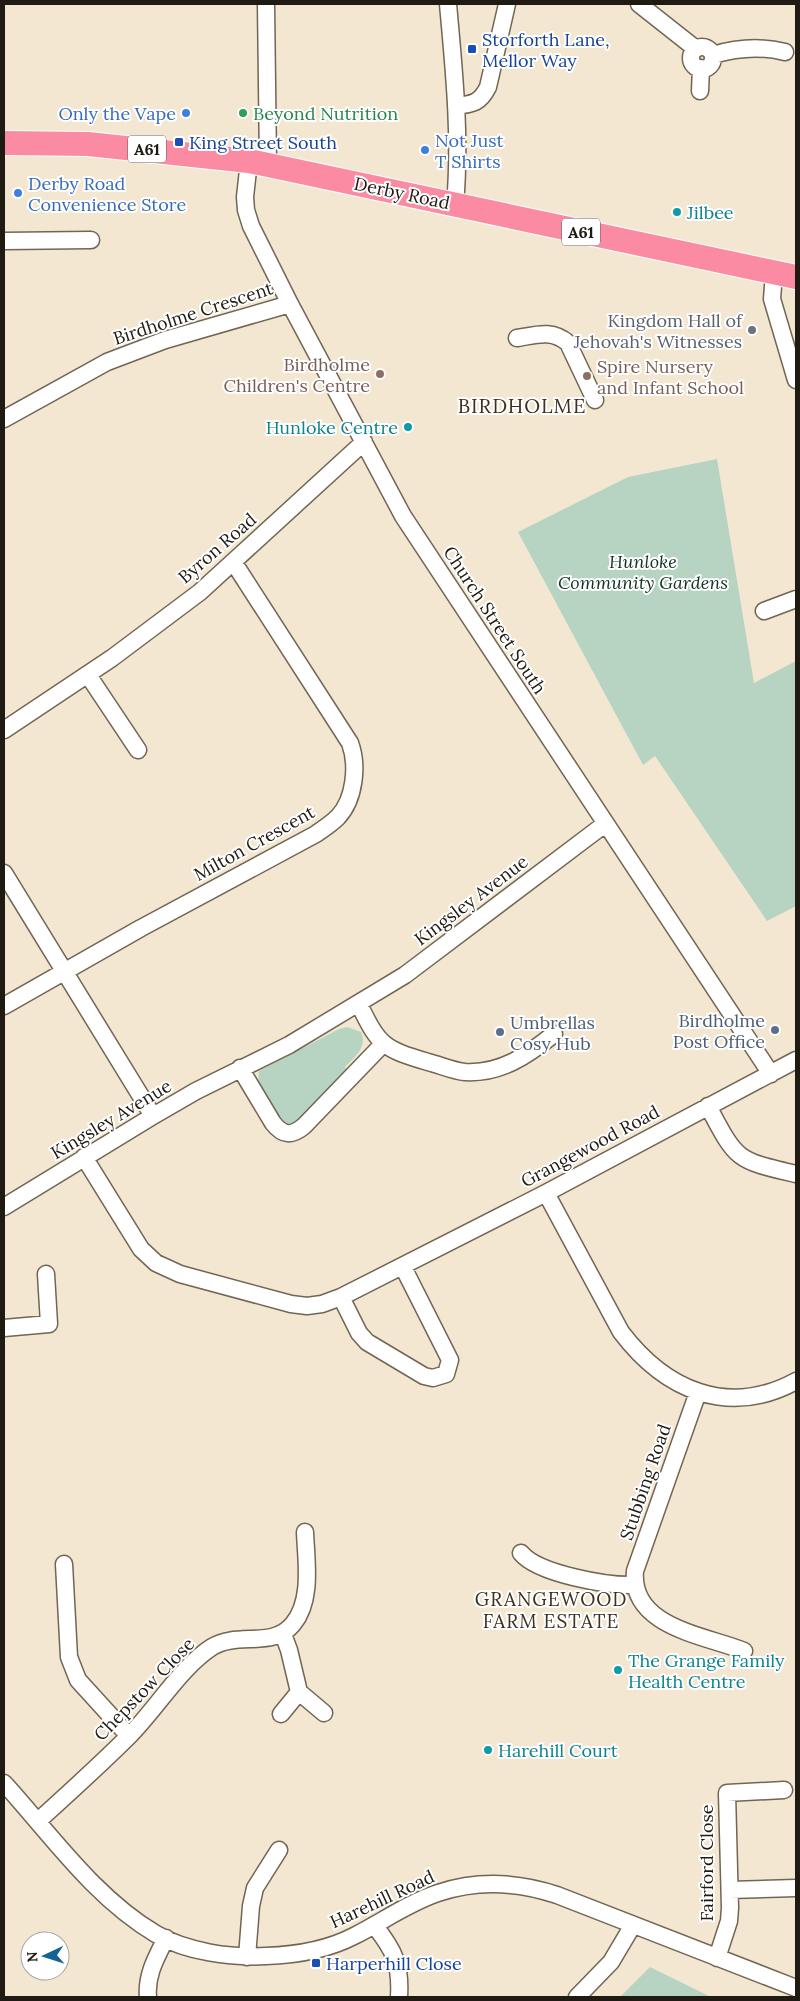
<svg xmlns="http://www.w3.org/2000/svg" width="800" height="2001" font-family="Lora,serif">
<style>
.green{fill:#b7d4c3}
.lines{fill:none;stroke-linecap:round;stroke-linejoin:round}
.minor-casing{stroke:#716553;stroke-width:19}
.highway-casing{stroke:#fff;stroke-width:26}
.minor{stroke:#fff;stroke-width:16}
.highway{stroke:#fb8ba3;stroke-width:24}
.transit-dot{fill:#1a4fb4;stroke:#fff;stroke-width:2}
.shop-dot{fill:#3f7fe0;stroke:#fff;stroke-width:2}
.leisure-dot{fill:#2e9e5b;stroke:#fff;stroke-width:2}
.culture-dot{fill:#0f9aa8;stroke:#fff;stroke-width:2}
.worship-dot{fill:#6b7280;stroke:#fff;stroke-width:2}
.education-dot{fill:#8d6e63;stroke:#fff;stroke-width:2}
.service-dot{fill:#5c6f8a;stroke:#fff;stroke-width:2}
.labels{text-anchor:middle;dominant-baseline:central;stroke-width:4;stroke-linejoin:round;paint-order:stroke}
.shield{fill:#fff;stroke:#625f5a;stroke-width:1}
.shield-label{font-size:16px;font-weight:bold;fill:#1f1b13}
.transit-label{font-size:18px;fill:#164399;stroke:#fff;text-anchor:start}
.shop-label{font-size:18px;fill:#366cbe;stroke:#fff;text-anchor:start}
.leisure-label{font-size:18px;fill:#27864d;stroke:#fff;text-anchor:start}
.street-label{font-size:18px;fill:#1f1b13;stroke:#fff}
.culture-label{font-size:18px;fill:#0d838f;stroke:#fff;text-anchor:start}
.worship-label{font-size:18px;fill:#5b616d;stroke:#fff;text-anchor:end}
.education-label{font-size:18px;fill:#785e54;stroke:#fff;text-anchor:end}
.park-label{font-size:18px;font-style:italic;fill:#0f3221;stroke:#fff}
.service-label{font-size:18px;fill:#4e5e75;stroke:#fff;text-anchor:end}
.neighbourhood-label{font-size:19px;letter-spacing:1px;fill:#3c3121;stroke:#fff}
.quarter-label{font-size:20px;letter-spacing:1px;fill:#3c3121;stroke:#fff}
</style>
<rect width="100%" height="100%" fill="#f4e7d2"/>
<path class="green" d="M717,459L754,683L796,661V906L767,921L655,756L643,765L518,532L628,477Z
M347,1027L361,1032C368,1047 355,1057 345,1067L348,1073C334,1088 300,1136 278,1121L258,1084L259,1071L339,1029Z
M650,1967L711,1997H620Z"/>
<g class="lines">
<g class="minor-casing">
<path id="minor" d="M266,4L268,164
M448,4C454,70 461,138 455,204
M639,4L696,49
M691 58a11 11 0 1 1 22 0a11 11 0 1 1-22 0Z
M713,55C736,48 761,46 785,52
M700,91L701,68
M456,106C473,104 480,103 488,87L507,4
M249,161L245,197L246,210L251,226L290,304L403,516L771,1074
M4,241L91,240
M774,273L772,299L796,380
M517,338C536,335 552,329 568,343L595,400
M4,419L107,362L165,340L290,304
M764,611L796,599
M88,675L138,750
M4,730L112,658L200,592L364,442
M4,873L153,1116
M359,1004C379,1046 384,1049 428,1062C440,1065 453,1071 465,1072C501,1074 528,1055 554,1034
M4,1006L141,928L316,834C323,829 331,824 338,817C355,799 358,765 350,743L234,563
M240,1068L273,1123C283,1136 292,1136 304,1126L383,1044
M708,1106C737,1161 736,1160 796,1174
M84,1157L141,1249L156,1263L180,1274L291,1304L307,1306L322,1304L341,1297L546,1193L796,1060
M546,1193L621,1332C665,1390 728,1418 796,1381
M4,1207L153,1116L196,1091L289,1045L405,975L605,824
M341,1297L359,1333L367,1342L424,1376L433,1378L446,1374L450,1360L403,1267
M4,1328L49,1324L46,1274
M698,1392L635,1571C630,1627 704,1635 744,1651
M521,1553C538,1574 608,1586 634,1585
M64,1564L69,1657L78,1680L129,1736
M283,1634L289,1650L299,1692L324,1713
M281,1714L299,1692
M4,1783C51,1835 95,1898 156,1934C187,1952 231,1958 266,1956C296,1955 327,1950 354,1936C382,1922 408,1903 438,1893C477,1880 518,1882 557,1895L796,1988
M38,1821C69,1793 100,1765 130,1735C156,1709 181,1667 212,1647C238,1631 273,1649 293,1624C313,1600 306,1560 305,1532
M730,1890L796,1888
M374,1925C394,1950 401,1964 399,1997
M247,1957L251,1906L255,1888L279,1850
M717,1958L729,1921L730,1908L727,1793L784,1790
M148,1997C146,1975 156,1958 166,1938
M577,1997L611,1962L633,1925"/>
</g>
<g class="highway-casing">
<path id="highway" d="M4,143L88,144L249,161L796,277"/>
</g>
<use href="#minor" class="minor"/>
<use href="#highway" class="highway"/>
</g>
<g class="transit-dot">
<rect x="467" y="44" width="10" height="10" rx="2.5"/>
<rect x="174" y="137" width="10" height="10" rx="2.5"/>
<rect x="311" y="1958" width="10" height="10" rx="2.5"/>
</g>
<g class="shop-dot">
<circle cx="186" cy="113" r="5"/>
<circle cx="425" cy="150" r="5"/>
<circle cx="18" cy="193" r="5"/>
</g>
<circle class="leisure-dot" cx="243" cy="113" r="5"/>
<g class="culture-dot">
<circle cx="677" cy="212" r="5"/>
<circle cx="408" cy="427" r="5"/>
<circle cx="618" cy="1670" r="5"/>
<circle cx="488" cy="1750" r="5"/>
</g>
<circle class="worship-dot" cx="752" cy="330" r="5"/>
<g class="education-dot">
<circle cx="380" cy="374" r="5"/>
<circle cx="587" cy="376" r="5"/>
</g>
<g class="service-dot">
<circle cx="775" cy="1030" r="5"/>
<circle cx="500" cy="1032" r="5"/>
</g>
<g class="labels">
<g class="shield">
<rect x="128" y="135.5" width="38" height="27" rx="4"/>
<rect x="562" y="218.5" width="38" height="27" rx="4"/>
</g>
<g class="shield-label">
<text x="147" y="149">A61</text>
<text x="581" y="232">A61</text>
</g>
<g class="transit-label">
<text x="482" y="39">Storforth Lane,<tspan x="482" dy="21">Mellor Way</tspan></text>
<text x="189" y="142">King Street South</text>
<text x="326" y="1963">Harperhill Close</text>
</g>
<g class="shop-label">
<text x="176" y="113" text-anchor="end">Only the Vape</text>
<text x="435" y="140">Not Just<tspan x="435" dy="21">T Shirts</tspan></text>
<text x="28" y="183">Derby Road<tspan x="28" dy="21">Convenience Store</tspan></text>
</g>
<g class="leisure-label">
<text x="253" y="113">Beyond Nutrition</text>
</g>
<g class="street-label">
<text transform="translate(402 193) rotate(12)">Derby Road</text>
<text transform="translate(193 313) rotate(-18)">Birdholme Crescent</text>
<text transform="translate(217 548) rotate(-41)">Byron Road</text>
<text transform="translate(495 620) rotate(57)">Church Street South</text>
<text transform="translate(254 843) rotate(-29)">Milton Crescent</text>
<text transform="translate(471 900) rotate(-37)">Kingsley Avenue</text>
<text transform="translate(111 1119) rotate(-31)">Kingsley Avenue</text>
<text transform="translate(590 1146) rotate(-28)">Grangewood Road</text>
<text transform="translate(645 1482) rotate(-71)">Stubbing Road</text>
<text transform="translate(144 1689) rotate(-46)">Chepstow Close</text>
<text transform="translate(706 1863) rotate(-90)">Fairford Close</text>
<text transform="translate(382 1899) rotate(-25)">Harehill Road</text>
</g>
<g class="culture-label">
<text x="687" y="212">Jilbee</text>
<text x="398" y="427" text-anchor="end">Hunloke Centre</text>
<text x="628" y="1660">The Grange Family<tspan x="628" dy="21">Health Centre</tspan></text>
<text x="498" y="1750">Harehill Court</text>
</g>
<g class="worship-label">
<text x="742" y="320">Kingdom Hall of<tspan x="742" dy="21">Jehovah's Witnesses</tspan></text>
</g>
<g class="education-label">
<text x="370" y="364">Birdholme<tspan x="370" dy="21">Children's Centre</tspan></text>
<text x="597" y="366" text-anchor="start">Spire Nursery<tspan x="597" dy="21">and Infant School</tspan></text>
</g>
<g class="park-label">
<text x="643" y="561">Hunloke<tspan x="643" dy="21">Community Gardens</tspan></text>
</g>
<g class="service-label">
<text x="765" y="1020">Birdholme<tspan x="765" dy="21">Post Office</tspan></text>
<text x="510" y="1022" text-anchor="start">Umbrellas<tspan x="510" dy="21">Cosy Hub</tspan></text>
</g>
<g class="neighbourhood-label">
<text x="551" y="1599">GRANGEWOOD<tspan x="551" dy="22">FARM ESTATE</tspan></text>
</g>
<g class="quarter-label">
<text x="522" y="405">BIRDHOLME</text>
</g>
</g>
<rect width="800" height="2001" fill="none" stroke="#1f1b13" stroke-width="10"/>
<g transform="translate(45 1956) rotate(266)"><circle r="24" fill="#ffffff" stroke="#a5a4a1"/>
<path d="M0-4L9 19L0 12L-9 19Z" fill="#136295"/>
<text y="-8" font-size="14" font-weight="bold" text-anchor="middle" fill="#1f1b13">N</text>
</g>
</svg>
